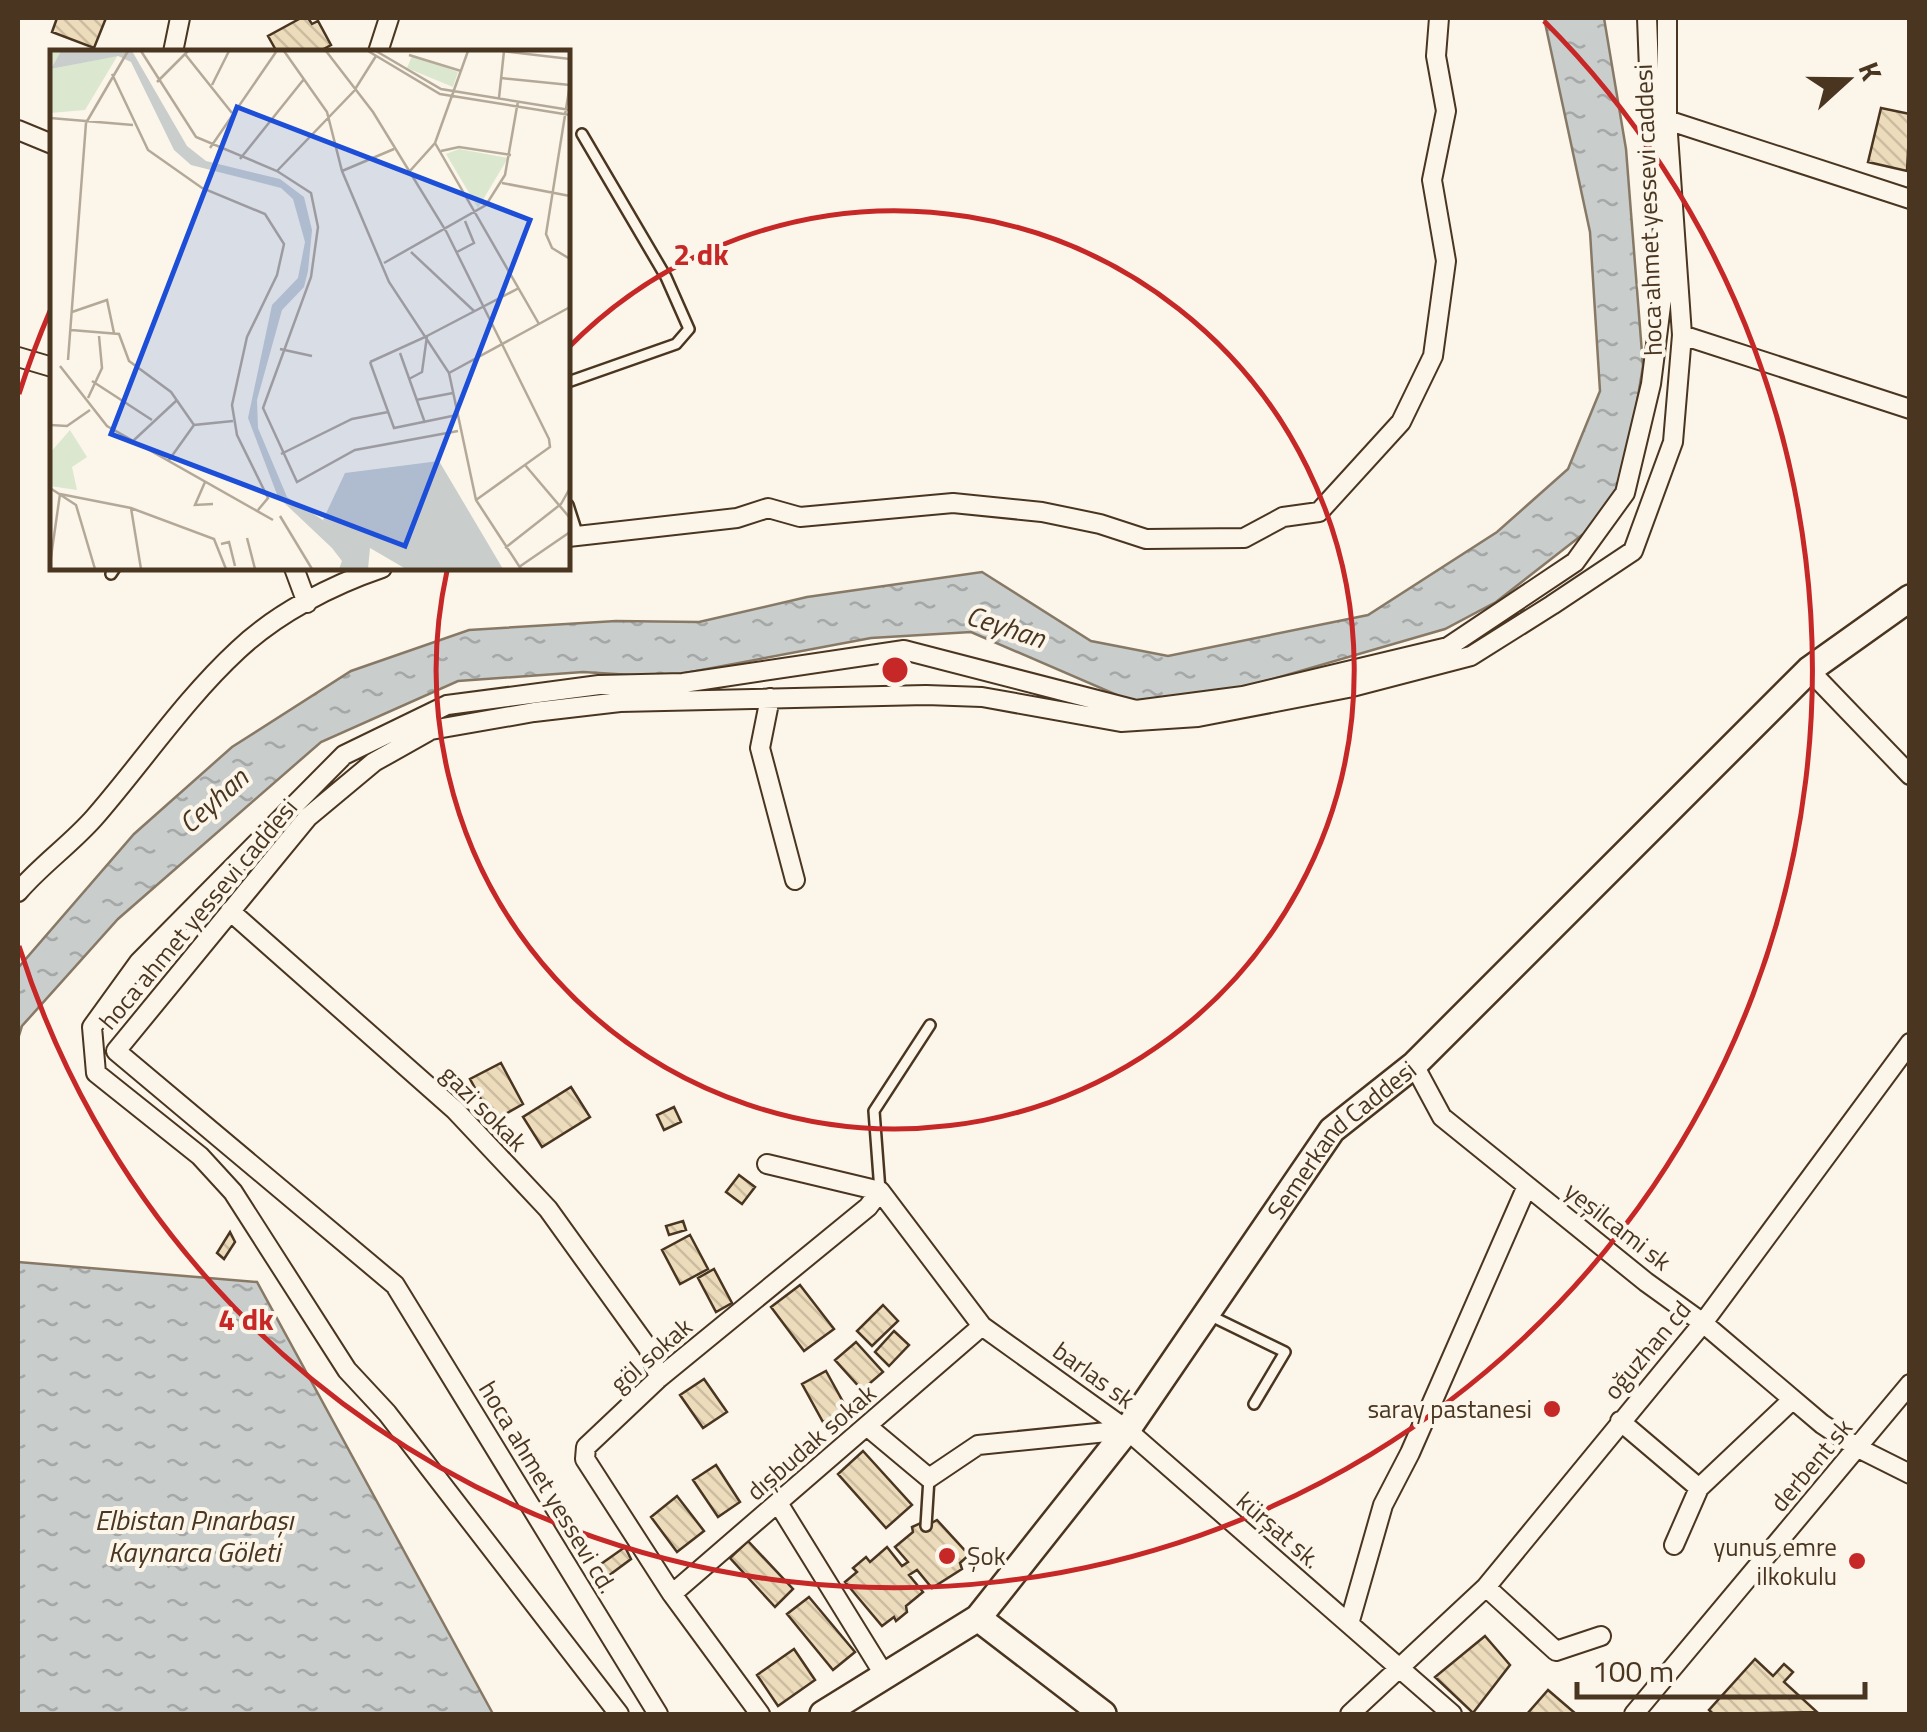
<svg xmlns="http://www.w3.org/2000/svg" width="1927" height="1732" font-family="'Titillium Web',sans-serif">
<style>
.water{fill:url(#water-ripples);stroke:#887966;stroke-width:2.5}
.building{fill:url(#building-back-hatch);stroke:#4a3520;stroke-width:2.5}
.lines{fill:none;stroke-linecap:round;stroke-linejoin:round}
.lane-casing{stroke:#4a3520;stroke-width:14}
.street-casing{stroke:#4a3520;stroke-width:22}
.secondary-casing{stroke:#4a3520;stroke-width:30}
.lane{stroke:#fbf6e9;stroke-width:9}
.street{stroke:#fbf6e9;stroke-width:18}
.secondary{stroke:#fbf6e9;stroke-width:25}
.ring{fill:none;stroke:#c62828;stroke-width:5}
.poi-dot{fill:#c62828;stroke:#fbf6e9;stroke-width:4}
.labels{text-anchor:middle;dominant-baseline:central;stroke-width:8;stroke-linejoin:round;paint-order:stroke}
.street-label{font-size:25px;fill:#4a3520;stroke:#fbf6e9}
.poi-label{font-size:25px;fill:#4a3520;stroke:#fbf6e9;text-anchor:end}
.water-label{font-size:28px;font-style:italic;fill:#4a3520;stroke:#fbf6e9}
.inset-road{fill:none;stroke:#b4a999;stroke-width:2.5}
.view{fill:#1d4ed8;fill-opacity:0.15;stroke:#1d4ed8;stroke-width:5}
.inset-edge{fill:none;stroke:#4a3520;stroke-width:5}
.centre{fill:#c62828;stroke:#fbf6e9;stroke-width:5}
.ring-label{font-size:30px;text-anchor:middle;font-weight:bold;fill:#c62828;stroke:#fbf6e9;stroke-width:8;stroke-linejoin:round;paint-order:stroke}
</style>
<defs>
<pattern id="water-ripples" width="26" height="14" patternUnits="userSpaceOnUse" patternTransform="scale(2.5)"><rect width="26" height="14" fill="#c9cecd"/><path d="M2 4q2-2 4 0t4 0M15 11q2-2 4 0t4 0" fill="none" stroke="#a5a8a6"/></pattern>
<pattern id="building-back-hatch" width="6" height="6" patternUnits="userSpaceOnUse" patternTransform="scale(2.5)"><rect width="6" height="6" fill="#ecdcbc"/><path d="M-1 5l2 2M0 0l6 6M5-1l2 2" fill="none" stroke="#ccbda1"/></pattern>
</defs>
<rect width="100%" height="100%" fill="#fbf6e9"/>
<path class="water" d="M1544,18H1604L1626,149L1643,366L1626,469L1600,521L1496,602L1445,629L1228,692L1133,702L971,632L871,638L664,677L583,672L458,681L321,742L118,919L22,1026L18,1039V968L134,834L232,747L351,671L469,630L616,621L699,622L807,597L982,572L1091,641L1168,656L1368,615L1497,532L1568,469L1600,391L1590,232Z
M18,1262L257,1282L493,1714H18Z"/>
<path class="building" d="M57,18H106L94,48L52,32Z
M301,18H308L312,24L318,21L331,45L318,52H277L268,36Z
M1881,108L1910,114L1907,171L1868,162Z
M501,1063L523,1104L493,1121L470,1079Z
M571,1087L590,1117L542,1147L523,1117Z
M674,1107L681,1122L664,1130L657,1115Z
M739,1175L755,1187L742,1204L726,1192Z
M683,1221L686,1230L669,1235L666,1226Z
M230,1232L235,1242L224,1259L217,1253Z
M690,1235L708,1269L680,1284L662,1250Z
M714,1269L732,1303L716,1312L698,1278Z
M800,1285L834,1329L804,1351L771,1307Z
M883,1305L898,1321L872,1346L857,1331Z
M894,1331L909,1345L889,1366L875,1352Z
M856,1342L883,1372L862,1390L835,1360Z
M826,1371L847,1409L823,1422L802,1384Z
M704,1379L727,1412L703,1428L680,1395Z
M863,1451L912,1505L886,1528L838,1474Z
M716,1465L740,1502L718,1517L693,1480Z
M677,1496L704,1531L677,1552L651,1517Z
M937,1520L969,1555L960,1563L962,1569L932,1588L917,1570L909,1575L923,1592L906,1606L907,1612L896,1621L894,1617L882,1626L845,1582L857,1572L853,1568L866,1557L870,1562L887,1547L902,1566L908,1562L895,1547L913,1532L912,1527L923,1522L926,1526Z
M748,1541L793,1589L775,1607L730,1558Z
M625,1547L631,1559L596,1585L591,1571Z
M809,1597L855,1652L833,1670L787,1614Z
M1485,1636L1510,1665L1473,1713L1435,1677Z
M794,1649L815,1680L778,1706L757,1675Z
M1755,1659L1773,1676L1784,1664L1793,1672L1784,1682L1817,1712L1713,1714L1709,1710Z
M1548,1690L1576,1714H1527Z"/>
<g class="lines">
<g class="lane-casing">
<path id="lane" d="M568,382L676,344L689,329L666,277L582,134
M568,505L578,536
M111,574L115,568
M880,1191L874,1111L930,1025
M1209,1315L1285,1352L1254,1404
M926,1526L929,1478"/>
</g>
<g class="street-casing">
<path id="street" d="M173,52L180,18
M378,52L389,18
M1667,120L1910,199
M18,130L52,144
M1682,335L1910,409
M18,357L52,367
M568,537L737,518L768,508L800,517L953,503L1042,512L1100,524L1146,539L1244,538L1283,517L1319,512L1401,422L1433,356L1446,261L1432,180L1446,111L1436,56L1439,18
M294,568L307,603
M1809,670L1910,775
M770,698L760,748L795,880
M18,892C41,865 70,845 94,818C142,763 184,700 238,650C277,613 332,585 382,568
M230,911L455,1110L548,1209L648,1348L659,1378
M1414,1065L1442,1117L1646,1282L1703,1323L1822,1424L1858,1448L1910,1474
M767,1164L880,1191
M1620,1421L1699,1488L1792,1400
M868,1427L929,1478L978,1445L1127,1430L982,1326L880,1191
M1127,1430L1452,1714
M778,1503L885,1676
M1674,1545L1699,1488
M1486,1587L1556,1651L1601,1636
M672,1594L982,1326
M1349,1624L1383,1505L1410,1453L1527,1186
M619,1714L387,1413L347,1370L233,1192L200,1156L96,1073L92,1027L139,962L344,755L447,705L599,685L683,683L904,650L1136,710L1243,696L1448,647L1575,562L1625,493L1651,384L1666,266L1650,95L1647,18
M658,1714L395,1285L116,1051L308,817L374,762L431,730L534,712L620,702L926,695L982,697L1121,722L1198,717L1348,688L1471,656L1552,605L1633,551L1673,442L1682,335L1667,120V18
M760,1714L672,1594L585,1459L586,1447L659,1378L868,1207L880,1191
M1350,1714L1486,1587L1703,1323L1910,1043
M1634,1714L1910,1384"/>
</g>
<g class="secondary-casing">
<g id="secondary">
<path d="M978,1618L1103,1714"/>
<path id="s1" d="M823,1714L978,1618L1127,1430L1332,1130L1414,1065L1809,670L1910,598"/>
</g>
</g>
<use href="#lane" class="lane"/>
<use href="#street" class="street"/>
<use href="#secondary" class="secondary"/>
</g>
<g class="ring">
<path d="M568 348A459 459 0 1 1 447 571"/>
<path d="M19 394A918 918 0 0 1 50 311M1544 21A918 918 0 1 1 19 946"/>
</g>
<g class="poi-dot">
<circle cx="1552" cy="1409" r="10"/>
<circle cx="947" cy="1556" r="10"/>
<circle cx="1857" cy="1561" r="10"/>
</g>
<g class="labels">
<g class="street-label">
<text transform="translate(1648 210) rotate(-92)">hoca ahmet yessevi caddesi</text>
<text transform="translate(198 914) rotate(-50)">hoca ahmet yessevi caddesi</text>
<text transform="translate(484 1108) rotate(45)">gazi sokak</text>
<text stroke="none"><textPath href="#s1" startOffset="785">Semerkand Caddesi</textPath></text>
<text transform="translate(1618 1226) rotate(38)">yeşilcami sk</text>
<text transform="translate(1647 1350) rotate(-50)">oğuzhan cd</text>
<text transform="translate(651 1355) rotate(-41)">göl sokak</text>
<text transform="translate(1094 1375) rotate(36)">barlas sk</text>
<text transform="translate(811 1442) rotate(-41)">dışbudak sokak</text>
<text transform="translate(1811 1465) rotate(-50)">derbent sk</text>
<text transform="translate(548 1487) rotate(59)">hoca ahmet yessevi cd.</text>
<text transform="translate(1279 1530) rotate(41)">kürşat sk.</text>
</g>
<g class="poi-label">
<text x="1532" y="1409">saray pastanesi</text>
<text x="1837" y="1547">yunus emre<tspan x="1837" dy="29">ilkokulu</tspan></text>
<text x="967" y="1556" text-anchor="start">Şok</text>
</g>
<g class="water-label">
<text transform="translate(1006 626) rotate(18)">Ceyhan</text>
<text transform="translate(213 800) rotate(-42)">Ceyhan</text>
<text x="194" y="1519">Elbistan Pınarbaşı<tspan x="194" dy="32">Kaynarca Göleti</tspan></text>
</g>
</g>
<g transform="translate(50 50)">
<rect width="520" height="520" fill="#fbf6e9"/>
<path d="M0,1H11L2,19L68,5L35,60L0,63ZM362,6L408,22L403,37L357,18ZM409,99L458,108L428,158L396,104Z" fill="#dce7d0"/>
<path d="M20,380L37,407L22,417L27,440L0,436V403Z" fill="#dce7d0"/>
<path d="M11,1H82L137,96L156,111L230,129L254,147L262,180L258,221L254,237L232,260L207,350L208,378L237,447L290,481L273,470L295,423L389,411L453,519H356L320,498L318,519H289L292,511L282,498L228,447L198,368L222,255L248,228L255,192L243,149L231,138L141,115L124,100L81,12L68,6L1,19Z" fill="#c9cecd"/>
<path class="inset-road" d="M91,1L146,87L227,121L261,143L268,177L261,227L213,358L247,432L305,400L408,381M234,1L277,62L292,121L339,232L399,323L426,450L471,519M276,1L323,62L396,181L499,389L500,397L426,450M318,1L390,44L520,65M326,1L391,39L520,60M452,1L520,9M135,4L182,63M359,5L411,21M62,24L98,100L152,138L215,164L234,194L227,225L197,287L182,355L187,385L218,448L208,460M451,28L520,35M107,32L138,1M520,34L496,184L502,198L520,209M162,35L179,1M449,48L454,1M0,68L83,75M385,93L489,274M160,98L226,2M391,101L409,97L461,105M190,109L254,29M227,121L304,41L326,6M292,121L344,99M359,122L385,93L418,1M452,133L520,146M361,202L424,261M407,202L424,193L415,171M334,213L436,155L455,125L468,51M22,262L57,250L64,283M21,280L69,284L79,311L121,342L144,375M377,286L469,238M230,299L262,306M350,303L375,373M18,310L36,73L78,1M320,312L344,378L407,365M320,312L377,286L372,322L359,329M10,316L57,376L223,470M399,323L520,257M42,331L102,370M38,348L52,318L49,286M366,350L403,343M0,375L17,376L40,360M83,391L126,351M231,404L302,369L338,362M119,410L144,375L183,371M475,415L520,468M155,432L145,455L163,454M0,438L26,455L45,519M81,458L91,519M230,466L262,519M197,488L205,519M171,494L179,492L185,516M455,498L511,454L520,438M0,514L10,444L81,458L164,489L176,519M469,517L520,482"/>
<path class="view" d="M187,57L480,170L355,496L61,384Z"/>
<rect width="520" height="520" class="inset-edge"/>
</g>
<circle cx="895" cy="670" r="15" class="centre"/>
<g class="ring-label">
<text x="701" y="265">2 dk</text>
<text x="246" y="1330">4 dk</text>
</g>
<rect width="1927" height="1732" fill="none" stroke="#4a3520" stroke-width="40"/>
<g transform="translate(1847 80) rotate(69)" stroke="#fbf6e9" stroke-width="8" paint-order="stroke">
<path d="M0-8L18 38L0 25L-18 38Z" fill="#4a3520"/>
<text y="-15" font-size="28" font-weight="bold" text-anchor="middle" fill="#4a3520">K</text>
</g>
<path d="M1577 1682v15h288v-15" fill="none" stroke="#4a3520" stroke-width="5"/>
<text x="1592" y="1682" font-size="30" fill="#4a3520" stroke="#fbf6e9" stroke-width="8" paint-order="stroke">100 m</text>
</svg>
